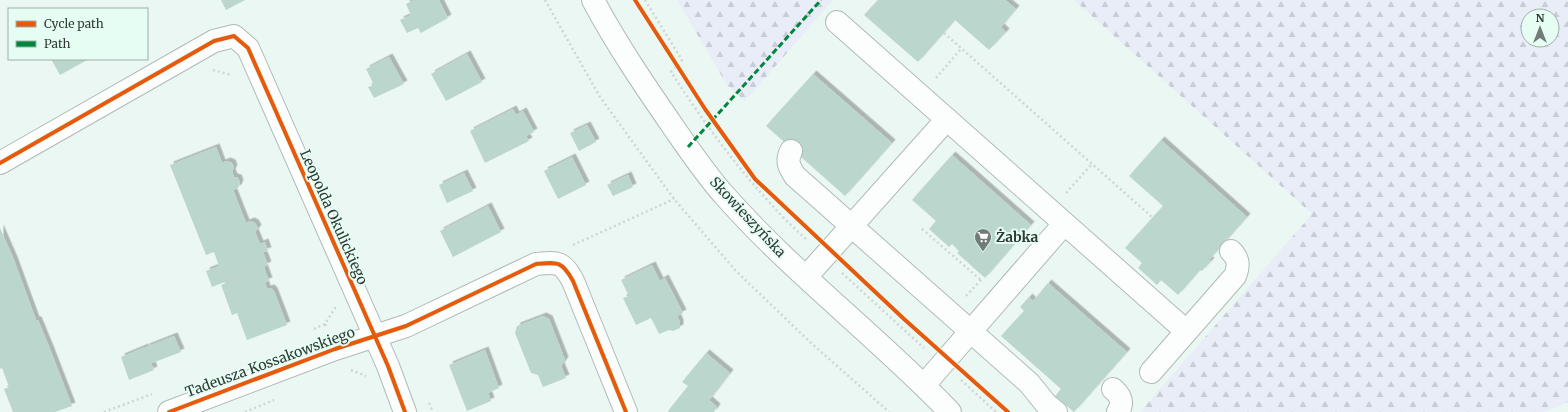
<svg xmlns="http://www.w3.org/2000/svg" width="1568" height="412" font-family="Merriweather,serif">
<style>
.forest{fill:url(#forest-firs);fill-rule:evenodd}
.building{fill:#bbd7cd;filter:url(#shadow)}
.lines{fill:none;stroke-linecap:round;stroke-linejoin:round}
.minor-casing{stroke:#b0bab6;stroke-width:24}
.path{stroke:#d0d5d3;stroke-width:2.5;stroke-dasharray:2 3;stroke-linecap:butt}
.minor{stroke:#fcfefd;stroke-width:22}
.quiet{stroke:#00873e;stroke-width:3;stroke-dasharray:6 3;stroke-linecap:butt}
.cycleway-casing{stroke:#e5fdf3;stroke-width:6}
.cycleway{stroke:#e8590c;stroke-width:4}
.labels{text-anchor:middle;dominant-baseline:central;stroke-width:4;stroke-linejoin:round;paint-order:stroke}
.street-label{font-size:14px;fill:#303936;stroke:#e5fdf3}
.poi-label{font-size:14px;font-weight:bold;fill:#303936;stroke:#e5fdf3;text-anchor:start}
</style>
<defs>
<pattern id="forest-firs" width="22" height="20" patternUnits="userSpaceOnUse"><rect width="22" height="20" fill="#e9edf7"/><path d="M5 1l3.5 6h-7zM16 11l3.5 6h-7z" fill="#c8ccd4"/></pattern>
<filter id="shadow"><feDropShadow dx="3.5" dy="-3.5" stdDeviation="0" flood-color="#0004"/></filter>
</defs>
<rect width="100%" height="100%" fill="#ebf7f2"/>
<path class="forest" d="M677,0H833L745,101L727,85Z
M1074,0H1568V402L1544,412H1140L1312,214ZM1528,16H1552V40H1528Z"/>
<path class="building" d="M221,0H245L226,10Z
M414,0H439L448,18L421,33L418,28L407,33L400,20L411,15L406,4Z
M878,0H1005L1016,9L1001,27L1006,32L989,50L955,20L918,62L864,15Z
M467,54L482,82L446,101L431,74Z
M389,57L404,84L374,98L368,87L374,85L366,69Z
M51,59H89L60,75Z
M813,74L892,143L845,196L766,126Z
M513,109L516,115L523,111L534,132L526,136L529,141L485,163L470,131Z
M587,125L596,142L579,151L570,133Z
M1161,140L1247,217L1209,260L1211,261L1202,271L1200,270L1178,295L1161,280L1157,285L1138,268L1142,263L1125,248L1163,206L1129,176Z
M216,147L222,163L227,161L232,163L234,168L232,172L234,177L238,178L240,183L238,188L233,190L246,223L251,221L255,223L258,228L255,232L260,244L265,242L268,251L263,252L268,265L212,287L206,271L219,266L214,252L206,255L170,165Z
M952,155L1031,225L985,278L957,253L959,251L952,244L949,247L929,229L936,221L912,200Z
M572,157L586,185L558,199L544,171Z
M464,173L473,191L447,203L439,185Z
M628,175L633,187L613,196L607,185Z
M488,206L501,232L453,257L440,231Z
M0,228L14,260L36,320H38L50,349L72,406L55,412H13L4,389L9,387L2,368L0,369Z
M652,265L660,281L665,278L683,313L677,316L680,323V328L673,331L669,330L659,334L651,318L636,325L623,298L629,296L621,280Z
M264,267L269,281L265,282L267,289L271,288L274,291L287,325L247,340L237,313L232,315L221,285Z
M1048,283L1127,352L1074,412L1055,396L1061,389L1001,336L1024,311L1020,307L1029,297L1033,301Z
M543,316L549,319L565,360L561,366L566,378L543,387L538,375L531,373L515,333L517,326Z
M174,336L181,352L152,363L146,347Z
M145,347L154,370L129,380L121,357Z
M485,350L499,388L488,393L491,401L467,411L449,365Z
M706,353L730,373L709,400L717,407L714,412H669L668,411L688,386L682,382Z"/>
<g class="lines">
<g class="minor-casing">
<path id="minor" d="M593,0C617,45 645,86 674,128C690,151 706,175 725,196C794,274 878,337 950,412
M837,22L1186,331
M791,151C786,161 789,167 795,176L1029,383L1046,404L1056,412
M0,163L214,41L234,36L248,48L388,366L405,412
M806,277L947,119
M1151,372L1235,276C1239,266 1239,259 1231,251
M924,385L1064,224
M1113,389C1121,396 1124,402 1118,412
M169,412L335,349L406,326L536,264C558,262 562,261 573,281L626,412"/>
</g>
<path class="path" d="M545,0L600,97L674,199L736,271L810,342L889,412
M645,0L682,60L671,72C701,118 733,163 771,204C782,217 795,229 808,241
M944,33L1152,217
M213,70L231,75L232,76
M936,78L961,49
M1066,193L1092,164
M922,229L982,281
M573,245L674,199
M842,273L924,348
M966,296L981,280
M326,326L325,324L335,308L334,306
M314,329L325,324
M351,370L366,376
M961,380L996,412
M429,403L433,412
M104,412L152,394
M245,412L274,400"/>
<use href="#minor" class="minor"/>
<path class="quiet" d="M688,147L821,0"/>
<g class="cycleway-casing">
<path id="cycleway" d="M635,0L705,109L755,179L904,319L1008,412
M0,163L214,41L234,36L248,48L388,366L405,412
M169,412L335,349L406,326L536,264C558,262 562,261 573,281L626,412"/>
</g>
<use href="#cycleway" class="cycleway"/>
</g>
<defs>
<g id="supermarket-pin" transform="scale(0.9)"><path d="M0 17L-7.5 6A9.5 9.5 0 1 1 7.5 6Z" fill="#717c78" stroke="#e5fdf3"/><path d="M-6-5.5h2.5l.6 2H6L4.5 2H-2.5L-4.4-4H-6ZM-1.5 3.2a1.3 1.3 0 1 0 .1 0ZM3 3.2a1.3 1.3 0 1 0 .1 0Z" fill="#fff"/></g>
</defs>
<g fill-rule="evenodd">
<use href="#supermarket-pin" x="983" y="237"/>
</g>
<g class="labels">
<g class="street-label">
<text transform="translate(334 217) rotate(66)">Leopolda Okulickiego</text>
<text transform="translate(748 217) rotate(47)">Skowieszyńska</text>
<text transform="translate(270 362) rotate(-20)">Tadeusza Kossakowskiego</text>
</g>
<g class="poi-label">
<text x="996" y="237">Żabka</text>
</g>
</g>
<rect x="8" y="8" width="140" height="52" fill="#e5fdf3" stroke="#9dafa7"/>
<rect x="16" y="21" width="20" height="6" fill="#e8590c" stroke="#9dafa7"/>
<text x="44" y="28" font-size="12" fill="#303936">Cycle path</text>
<rect x="16" y="41" width="20" height="6" fill="#00873e" stroke="#9dafa7"/>
<text x="44" y="48" font-size="12" fill="#303936">Path</text>
<g transform="translate(1540 28)"><circle r="19" fill="#e5fdf3" stroke="#9dafa7"/>
<path d="M0-3L7 15L0 10L-7 15Z" fill="#717c78"/>
<text y="-6" font-size="11" font-weight="bold" text-anchor="middle" fill="#303936">N</text>
</g>
</svg>
